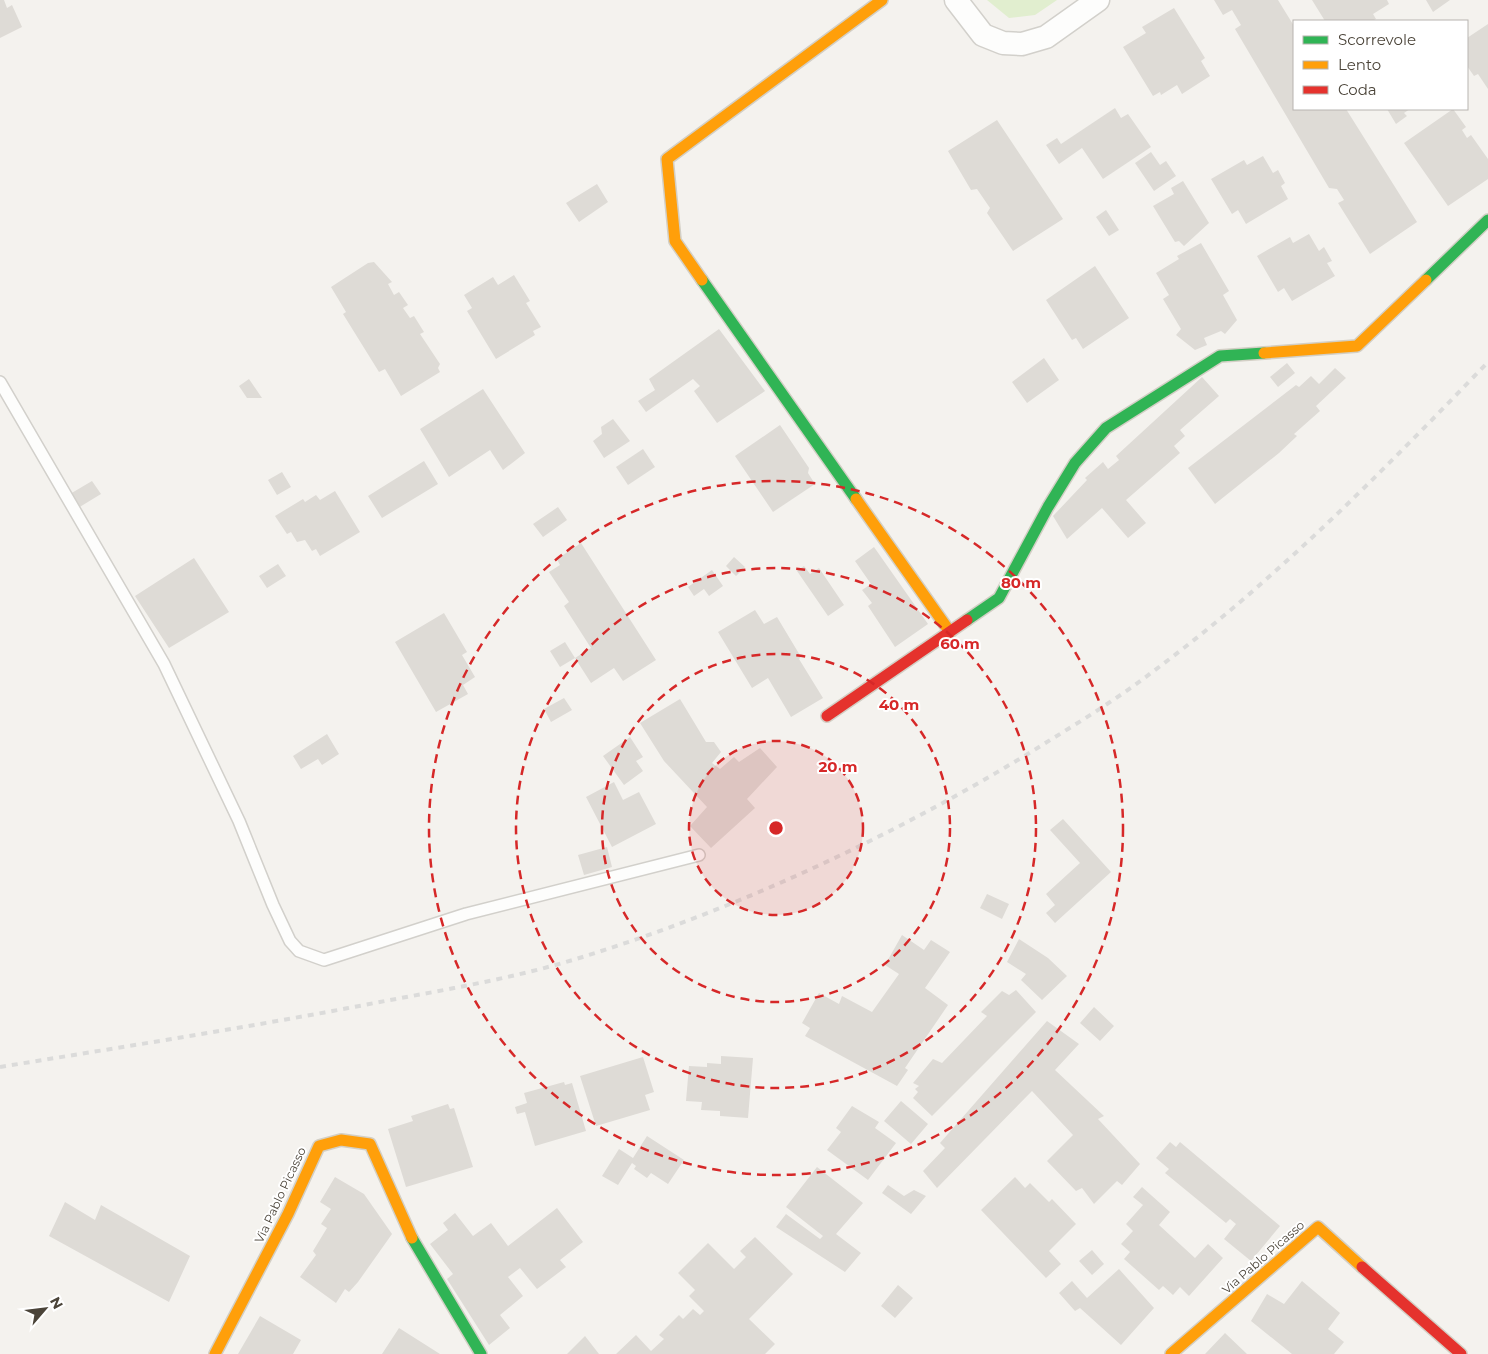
<svg xmlns="http://www.w3.org/2000/svg" width="1488" height="1354" font-family="Montserrat,sans-serif">
<style>
.green{fill:#e1eecf}
.building{fill:#dedbd6}
.lines{fill:none;stroke-linecap:round;stroke-linejoin:round}
.lane-casing{stroke:#d2d0cb;stroke-width:14}
.street-casing{stroke:#d2d0cb;stroke-width:25}
.fast-casing{stroke:#d3cfc5;stroke-width:14}
.slow-casing{stroke:#d3cfc5;stroke-width:14}
.jam-casing{stroke:#d3cfc5;stroke-width:14}
.lane{stroke:#fdfdfc;stroke-width:11}
.street{stroke:#fdfdfc;stroke-width:22}
.fast{stroke:#30b455;stroke-width:11}
.slow{stroke:#ff9f0a;stroke-width:11}
.jam{stroke:#e5322d;stroke-width:11}
.rail{stroke:#dbdbda;stroke-width:4;stroke-dasharray:6 6;stroke-linecap:butt}
.ring{fill:none;stroke:#d62828;stroke-width:2.5;stroke-dasharray:9 6}
.labels{text-anchor:middle;dominant-baseline:central;stroke-width:4;stroke-linejoin:round;paint-order:stroke}
.street-label{font-size:12px;fill:#4b4439;stroke:#fff}
.centre{fill:#d62828;stroke:#fff;stroke-width:2.5}
.ring-label{font-size:15px;text-anchor:middle;font-weight:bold;fill:#d62828;stroke:#fff;stroke-width:4;stroke-linejoin:round;paint-order:stroke}
</style>
<rect width="100%" height="100%" fill="#f4f2ee"/>
<path class="green" d="M987,0H1057L1035,15L1009,18Z"/>
<path class="building" d="M0,0H4L7,8L12,5L22,27L0,38Z
M1214,0H1278L1294,26V109H1346L1417,222L1370,254L1338,203L1344,200L1337,189L1329,188L1235,29L1241,25L1232,10L1223,15Z
M1312,0H1387L1389,4L1373,14L1376,19L1372,21H1325Z
M1426,0H1450L1433,12Z
M1174,8L1205,58L1201,61L1210,76L1182,94L1177,85L1161,95L1160,92L1153,96L1123,47L1146,33L1142,27Z
M1488,24V89L1478,74L1474,76L1467,66V38Z
M1115,108L1121,118L1128,114L1151,147L1103,179L1082,148L1059,164L1046,145L1057,138L1061,144Z
M1387,109H1410L1404,113L1407,116L1396,124Z
M1453,109L1466,127L1462,130L1467,138L1471,135L1488,159V179L1448,206L1404,143Z
M997,120L1063,219L1013,251L987,213L990,208L977,189L971,190L948,151Z
M1151,152L1160,165L1166,161L1176,176L1154,191L1135,163Z
M1263,156L1273,173L1278,170L1285,183L1281,186L1288,199L1246,224L1238,210L1232,214L1211,179L1244,160L1247,165Z
M1183,181L1209,223L1184,246L1179,241L1175,242L1153,206L1174,194L1171,188Z
M597,184L608,202L579,222L566,203Z
M1106,210L1119,230L1109,236L1096,217Z
M1309,234L1319,251L1324,247L1332,261L1327,263L1335,276L1292,301L1284,288L1278,292L1257,256L1290,237L1293,243Z
M1201,243L1229,291L1223,295L1237,320L1225,334L1221,331L1204,338L1207,345L1195,350L1176,335L1181,329L1163,299L1169,295L1156,273L1179,259L1177,256Z
M374,262L392,282L388,284L394,295L399,292L408,305L403,308L410,318L414,316L424,332L420,334L440,364L438,368L440,372L401,396L385,369L379,372L343,314L346,312L331,287L368,263Z
M1095,266L1129,318L1083,349L1076,338L1072,340L1046,300Z
M514,275L530,301L526,303L541,327L533,331L535,335L496,359L467,311L472,308L464,295L493,277L498,285Z
M719,329L765,391L717,423L694,391L700,386L693,379L646,412L638,401L655,390L649,379Z
M1044,358L1059,380L1027,403L1012,382Z
M1287,363L1295,373L1278,387L1270,377Z
M1335,368L1346,378L1316,406L1320,411L1294,434L1297,436L1279,453L1215,504L1188,468L1296,385L1299,387L1311,376L1319,384Z
M1202,377L1219,396L1180,430L1185,436L1174,446L1180,453L1126,500L1146,523L1128,538L1102,508L1067,539L1053,516L1087,480L1085,478L1103,462L1108,469L1119,460L1116,456Z
M249,379L262,398H247L239,386Z
M483,389L525,453L503,470L490,450L449,477L420,429Z
M613,419L630,441L604,458L593,441L602,434L601,427Z
M780,425L809,468L808,473L815,484L773,512L735,456Z
M643,449L655,467L628,485L616,467Z
M424,461L438,484L382,518L368,496Z
M282,472L291,487L277,495L268,480Z
M92,481L101,494L78,508L70,494Z
M335,491L360,532L320,556L316,549L312,551L305,540L297,542L291,532L287,534L275,516L303,499L305,502L316,495L320,500Z
M558,507L567,520L543,537L533,524Z
M581,543L656,660L623,681L614,668L591,683L575,658L560,667L550,651L565,642L575,658L591,648L564,606L569,602L549,572L560,565L557,559Z
M874,547L928,624L895,647L868,606L872,603L862,590L871,584L855,561Z
M734,557L745,567L736,576L726,566Z
M194,558L229,612L169,648L135,596Z
M278,564L286,576L267,588L259,576Z
M804,566L810,574L819,568L844,605L828,616L797,571Z
M712,570L723,586L709,596L704,589L694,596L688,587Z
M755,610L764,624L777,617L801,657L799,659L823,698L791,717L768,678L752,688L718,632Z
M444,613L467,652L462,655L475,677L463,685L468,694L436,712L395,642Z
M564,698L572,710L551,722L544,709Z
M680,699L706,742H714L721,752L712,763L720,769L734,757L739,762L760,748L777,767L747,799L755,808L711,848L690,826L707,807L664,761L640,723Z
M327,734L339,754L322,765L318,759L301,769L293,756Z
M630,737L643,757L636,761L643,771L624,785L603,756Z
M614,782L623,800L639,792L656,824L612,847L586,797Z
M1063,819L1111,872L1055,923L1046,913L1055,905L1046,894L1080,863L1050,830Z
M607,847L612,867L584,875L578,855Z
M987,894L1009,904L1002,919L980,908Z
M902,935L924,950L931,940L950,952L925,988L948,1005L905,1068L908,1070L897,1086L805,1036L810,1028L802,1023L819,993L839,1004L842,996L872,1012L899,974L885,965Z
M1019,939L1048,958L1067,976L1042,1000L1021,980L1026,974L1007,962Z
M1016,990L1036,1012L932,1116L913,1098L918,1092L915,1089L919,1086L913,1083L933,1059L942,1063L987,1016L981,1012L1002,991L1009,995Z
M1094,1007L1114,1026L1100,1041L1080,1023Z
M1047,1021L1079,1044L1055,1070L1104,1116L1098,1119L1140,1164L1122,1185L1117,1181L1094,1204L1082,1188L1076,1191L1047,1161L1073,1135L1032,1091L937,1188L923,1171L945,1148L940,1143Z
M721,1056L753,1058L748,1118L720,1116V1111L701,1110L702,1102L686,1101L689,1066L707,1067V1063L721,1064Z
M643,1057L654,1092L645,1095L650,1110L596,1126L580,1076Z
M564,1082L565,1085L572,1083L586,1131L535,1146L525,1112L517,1114L515,1107L527,1103L524,1093Z
M901,1101L928,1124L911,1144L884,1121Z
M448,1104L450,1109L454,1108L473,1167L406,1187L388,1129L413,1121L411,1116Z
M852,1106L879,1122L875,1128L896,1143L868,1180L827,1150L841,1132L836,1128Z
M647,1136L684,1160L668,1184L651,1173L647,1178L634,1169L636,1166L632,1163L618,1185L602,1176L619,1149L633,1158Z
M1170,1142L1176,1147L1180,1142L1280,1226L1251,1261L1224,1239L1236,1224L1230,1219L1226,1223L1165,1173L1169,1169L1156,1158Z
M817,1167L863,1203L836,1234L861,1253L845,1272L776,1227L786,1214L820,1239L823,1236L786,1207Z
M335,1177L364,1194L392,1234L358,1282L349,1292L345,1289L336,1303L300,1277L316,1255L313,1251L327,1228L321,1224L331,1209L320,1202Z
M1015,1177L1025,1188L1030,1183L1049,1202L1052,1199L1076,1224L1049,1251L1061,1264L1046,1278L981,1210Z
M888,1185L904,1196L914,1190L926,1196L911,1214L882,1193Z
M1142,1187L1170,1212L1159,1225L1195,1258L1208,1244L1223,1258L1189,1296L1180,1287L1173,1295L1163,1286L1159,1290L1124,1259L1130,1252L1121,1244L1133,1231L1126,1224L1143,1205L1133,1197Z
M65,1202L95,1220L101,1205L190,1256L169,1302L49,1236Z
M557,1208L583,1242L560,1260L566,1267L537,1289L520,1268L508,1277L523,1296L500,1315L510,1328L489,1345L447,1279L453,1274L430,1244L448,1230L443,1223L455,1213L473,1236L491,1223L508,1246Z
M755,1237L793,1274L749,1319L775,1344L765,1354H616L636,1335L651,1351L664,1339L659,1335L679,1315L683,1319L693,1309L700,1315L704,1311L689,1296L695,1290L678,1273L708,1243L734,1269L746,1257L740,1251Z
M1092,1250L1104,1264L1092,1275L1079,1261Z
M1119,1269L1154,1308L1121,1345L1080,1308L1075,1311L1059,1293L1072,1281L1087,1298Z
M1302,1281L1340,1313L1328,1329L1344,1342L1334,1354H1292L1251,1321L1267,1294L1284,1304Z
M898,1285L913,1298L895,1318L881,1306Z
M260,1316L301,1340L293,1354H238Z
M399,1328L440,1354H382Z
M1225,1333L1247,1354H1205Z
M585,1336L599,1354H567Z"/>
<g class="lines">
<g class="lane-casing">
<path id="lane" d="M0,382L164,664L239,821L273,905L290,941L299,951L324,960L466,914L699,855"/>
</g>
<g class="street-casing">
<path id="street" d="M956,0L983,35L1003,43L1022,44L1046,37L1098,0"/>
</g>
<g class="fast-casing">
<path id="fast" d="M702,280L856,499
M1426,280L1488,220
M967,620L999,598L1048,507L1075,463L1106,428L1220,356L1264,353
M412,1238L481,1354"/>
</g>
<g class="slow-casing">
<path id="slow" d="M702,280L675,241L667,159L882,0
M1264,353L1357,346L1426,280
M856,499L950,632
M215,1354L288,1214L319,1146L341,1140L370,1144L412,1238
M1171,1354L1318,1227L1362,1267"/>
</g>
<g class="jam-casing">
<path id="jam" d="M827,716L967,620
M1362,1267L1461,1354"/>
</g>
<use href="#lane" class="lane"/>
<use href="#street" class="street"/>
<use href="#fast" class="fast"/>
<use href="#slow" class="slow"/>
<use href="#jam" class="jam"/>
<path class="rail" d="M0,1067C128,1046 257,1026 385,1001C449,989 514,978 576,959C735,910 888,839 1031,752C1071,727 1113,702 1151,673C1274,582 1382,472 1488,362"/>
</g>
<circle cx="776" cy="828" r="87" fill="#d62828" fill-opacity=".12"/>
<g class="ring">
<circle cx="776" cy="828" r="87"/>
<circle cx="776" cy="828" r="174"/>
<circle cx="776" cy="828" r="260"/>
<circle cx="776" cy="828" r="347"/>
</g>
<g class="labels">
<g class="street-label">
<text transform="translate(280 1195) rotate(-65)">Via Pablo Picasso</text>
<text transform="translate(1263 1257) rotate(-41)">Via Pablo Picasso</text>
</g>
</g>
<circle cx="776" cy="828" r="8" class="centre"/>
<g class="ring-label">
<text x="1021" y="588">80 m</text>
<text x="960" y="649">60 m</text>
<text x="899" y="710">40 m</text>
<text x="838" y="772">20 m</text>
</g>
<rect x="1293" y="20" width="175" height="90" fill="#ffffff" stroke="#b7b4b0"/>
<rect x="1303" y="36" width="25" height="8" fill="#30b455" stroke="#b7b4b0"/>
<text x="1338" y="45" font-size="15" fill="#4b4439">Scorrevole</text>
<rect x="1303" y="61" width="25" height="8" fill="#ff9f0a" stroke="#b7b4b0"/>
<text x="1338" y="70" font-size="15" fill="#4b4439">Lento</text>
<rect x="1303" y="86" width="25" height="8" fill="#e5322d" stroke="#b7b4b0"/>
<text x="1338" y="95" font-size="15" fill="#4b4439">Coda</text>
<g transform="translate(45 1309) rotate(62)" stroke="#ffffff" stroke-width="4" paint-order="stroke">
<path d="M0-4L9 19L0 12L-9 19Z" fill="#4b4439"/>
<text y="-8" font-size="14" font-weight="bold" text-anchor="middle" fill="#4b4439">N</text>
</g>
</svg>
